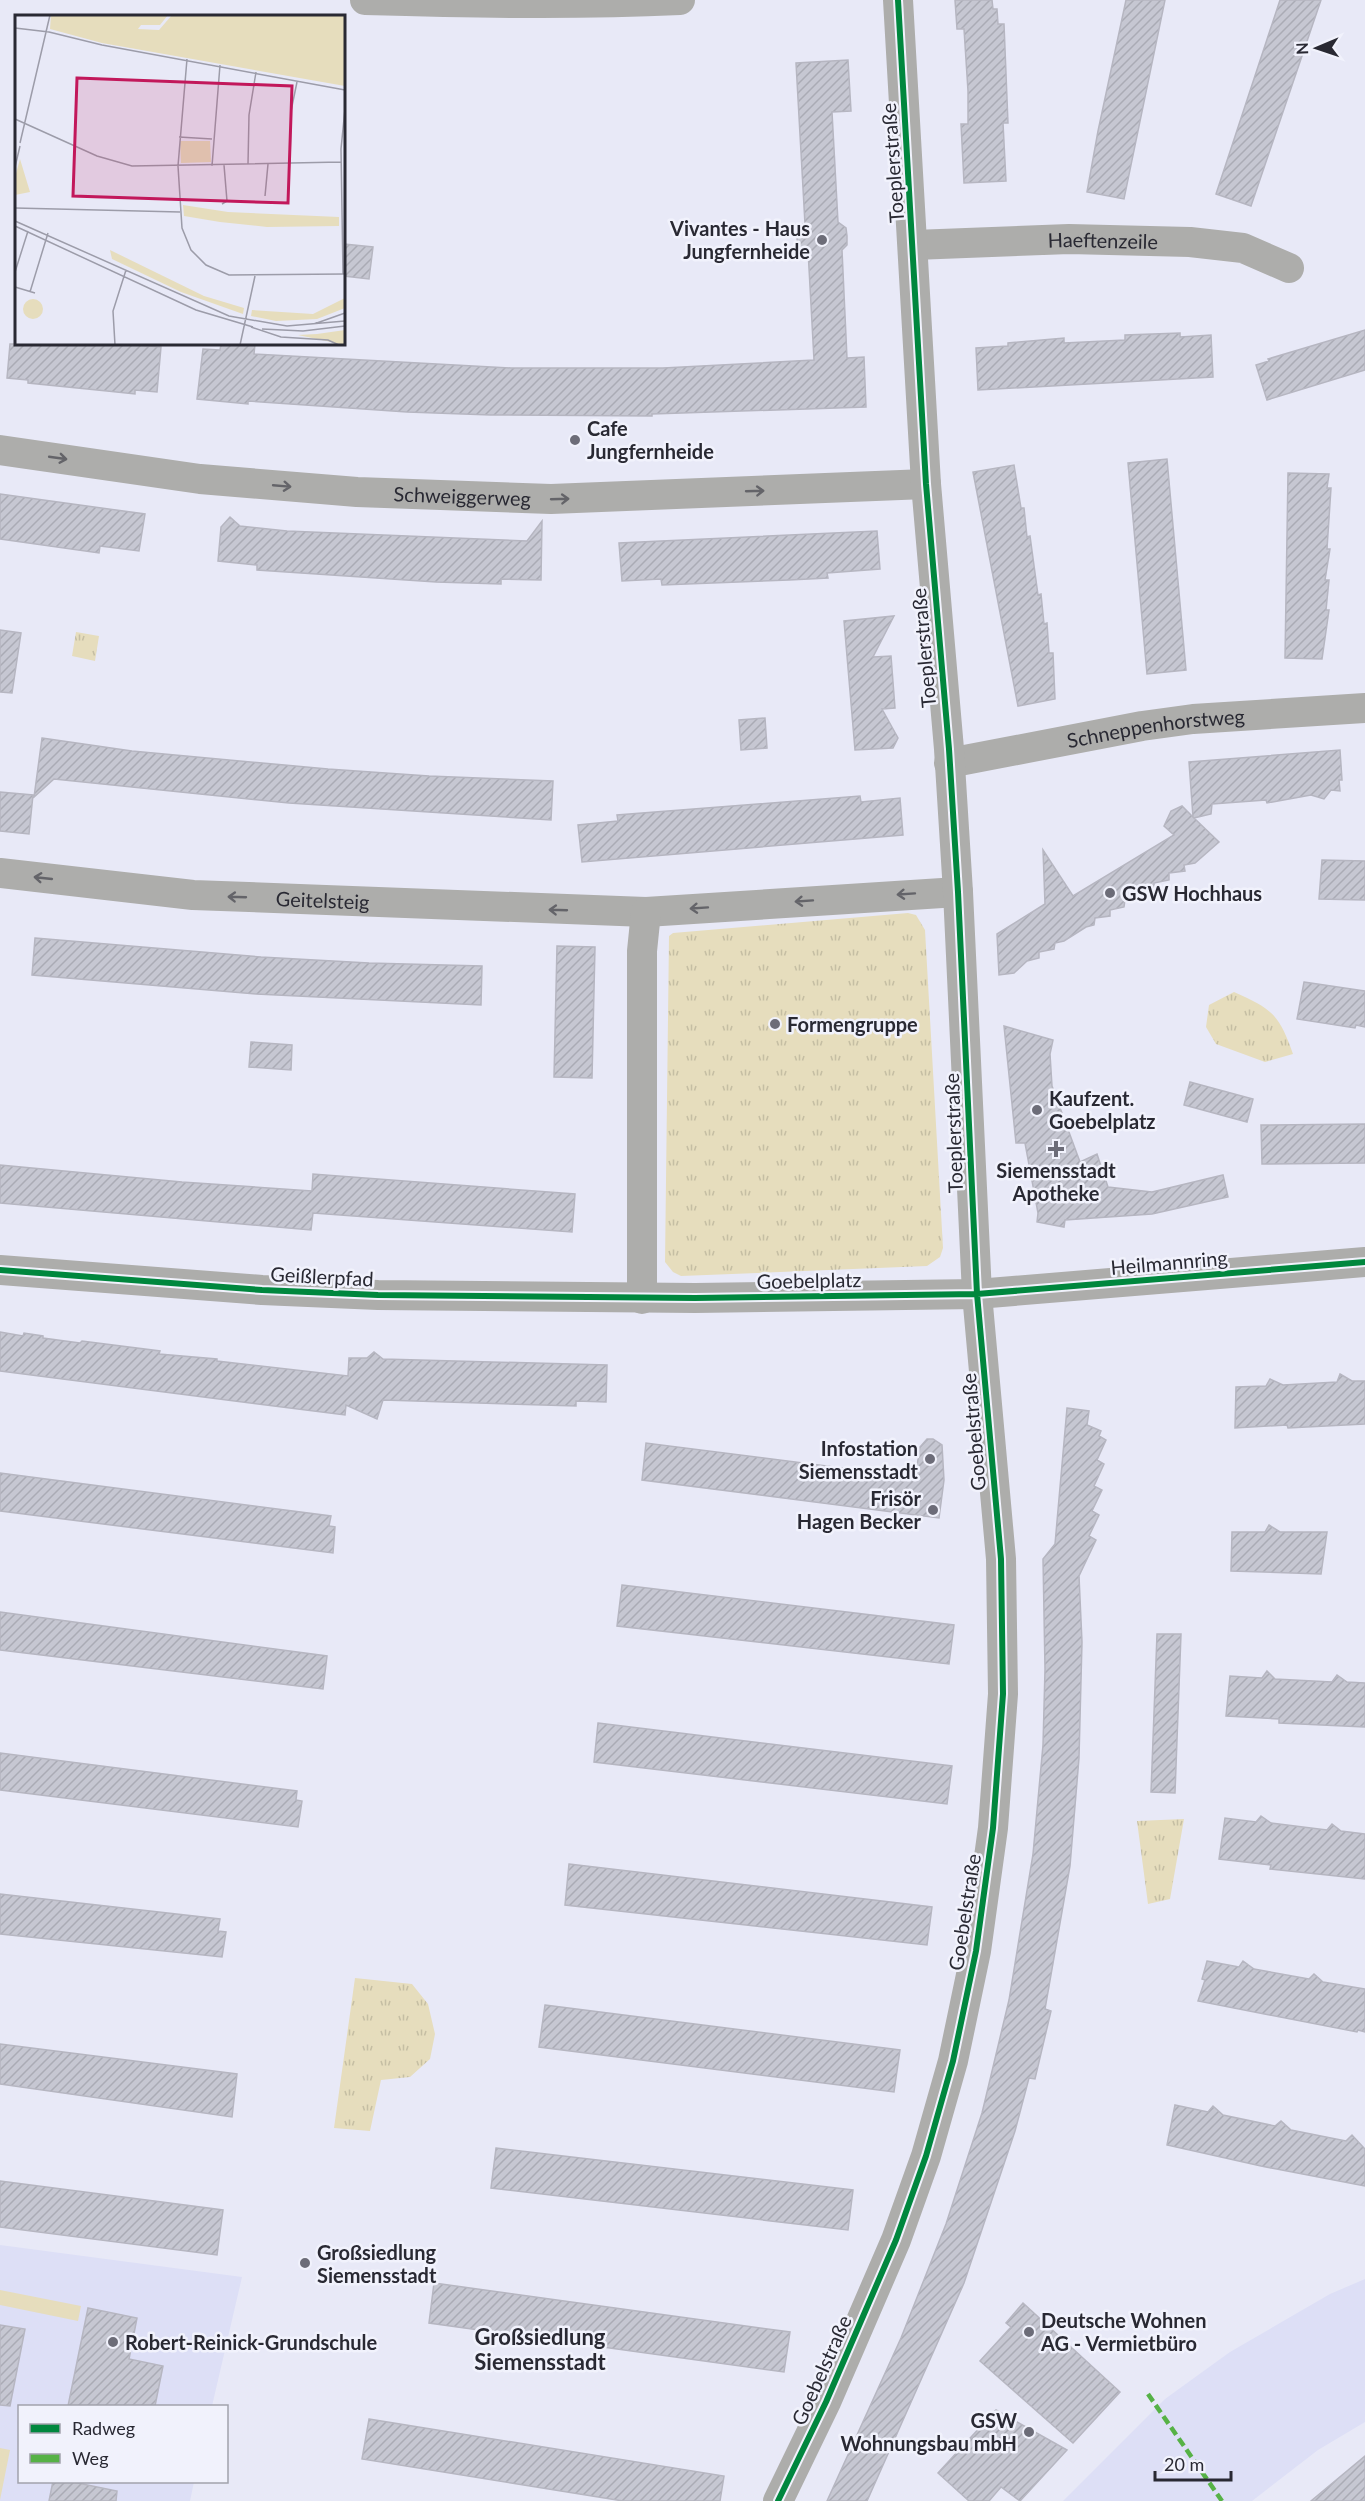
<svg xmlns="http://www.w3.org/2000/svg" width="1365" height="2501" font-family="Lato,sans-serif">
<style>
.built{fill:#dddff6}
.park{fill:url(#park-tufts)}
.garden{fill:#e6ddbd}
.building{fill:url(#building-hatch);stroke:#b6b6c1;stroke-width:1.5}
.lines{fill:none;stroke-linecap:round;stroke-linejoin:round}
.minor{stroke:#adadab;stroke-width:30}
.quiet{stroke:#56b246;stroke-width:4.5;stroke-dasharray:9 4.5;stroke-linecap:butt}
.cycleway-casing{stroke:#f1f2fc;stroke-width:10}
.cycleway{stroke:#00873e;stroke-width:6}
.oneway{stroke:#646469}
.poi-dot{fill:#6c6c78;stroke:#f1f2fc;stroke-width:2}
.labels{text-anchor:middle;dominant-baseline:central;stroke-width:5;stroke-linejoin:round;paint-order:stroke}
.street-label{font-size:20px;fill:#292933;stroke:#f1f2fc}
.poi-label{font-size:20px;font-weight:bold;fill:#292933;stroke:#f1f2fc;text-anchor:start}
.quarter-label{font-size:22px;font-weight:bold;fill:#292933;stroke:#f1f2fc}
.inset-road{fill:none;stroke:#9c9ca9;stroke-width:1.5}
.view{fill:#c2185b;fill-opacity:0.15;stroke:#c2185b;stroke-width:3}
.inset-edge{fill:none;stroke:#292933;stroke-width:3}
</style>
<defs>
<pattern id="park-tufts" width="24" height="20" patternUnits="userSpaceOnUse" patternTransform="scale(1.5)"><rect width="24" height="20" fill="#e6ddbd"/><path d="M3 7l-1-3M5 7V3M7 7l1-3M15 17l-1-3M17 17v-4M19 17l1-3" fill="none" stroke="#c5bea3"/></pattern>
<pattern id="building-hatch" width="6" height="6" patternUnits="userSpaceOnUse" patternTransform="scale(1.5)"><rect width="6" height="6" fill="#c6c7d2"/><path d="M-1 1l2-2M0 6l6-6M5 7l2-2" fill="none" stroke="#aaabb5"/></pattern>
</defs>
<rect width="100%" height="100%" fill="#e8e9f7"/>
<path class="built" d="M0,2245L242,2277L212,2406H20V2482H194L190,2501H0Z
M1365,2279V2422L1318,2450L1252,2501H1063L1165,2399L1194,2378L1230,2352L1330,2294Z"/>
<path class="park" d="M76,632L99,636L95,661L72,656Z
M908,913L916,915L925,930L943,1248L940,1257L927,1266L681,1276L673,1272L665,1262L669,936L673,933Z
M1234,992C1272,1009 1279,1014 1293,1054L1265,1062L1216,1044L1206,1027L1209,1005Z
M1184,1819L1170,1899L1148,1904L1137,1821Z
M355,1978L412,1984L428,2004L435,2034L430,2059L410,2077L381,2080L370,2131L334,2128Z"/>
<path class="garden" d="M0,2290L81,2306L78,2321L0,2305Z
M0,2448L10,2450L0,2500Z"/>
<path class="building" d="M955,0H992L993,9H997L998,24H1004L1008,123H1003L1006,181L964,183L961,124H968V91L964,29H957Z
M1126,0H1165L1124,199L1087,192L1098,131Z
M1280,0H1321L1251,206L1216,194Z
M848,60L851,111L832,112L838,222L846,228L847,236V245L842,250L847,358L864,357L866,407L652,414V416L491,415L407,412L248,401V404L197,399L203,349L220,350L221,344H255L254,354L511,368H663L814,360L808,250L798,251L796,224H805L796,63Z
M344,244L373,247L369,279L344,276Z
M1365,330V370L1267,400L1256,365L1269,361L1268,359Z
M1180,333V337L1211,335L1213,377L978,390L976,348L1008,346V343L1064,338V343L1125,340V335Z
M10,344H124L161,347L157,392L135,390V394L107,391L28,383V380L7,378Z
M1167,459L1186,670L1147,674L1128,463Z
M1014,465L1021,508H1024L1027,537L1030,536L1038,595L1041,594L1044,624L1047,623L1049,653H1053L1055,699L1018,706L973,472Z
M1288,473L1329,474L1327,488H1331L1327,549H1330L1325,580H1329L1326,610H1329L1322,659L1285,658Z
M0,494L145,514L139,551L100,546L99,553L0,539Z
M230,517L240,526L287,531L527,541L542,521L541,580L501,579V584L436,582L257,570V565L218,561L221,527Z
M877,531L880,569L827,573L828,578L789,580L662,585L661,579L622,581L619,543Z
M894,616L873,657L891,656L895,708L882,709L898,738L893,748L855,750L844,621Z
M0,630L21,633L12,693L0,692Z
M765,718L767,748L741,750L739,720Z
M42,738L132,751L328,769L429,776L553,781L551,820L289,803L54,779L34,797Z
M1340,750L1342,780H1339L1340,791L1331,790L1324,799L1311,795L1267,803L1266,800L1212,804L1211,814L1194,818L1219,842L1195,863L1184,865L1185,871L1169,873V880L1154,883V889L1140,891L1139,898L1125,900L1124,907L1110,910V916L1095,918L1094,925L1086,927L1064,941L1055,943L1054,949L1039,952V958L1027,961L1014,973L999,975L997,934L1045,904L1043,850L1073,896L1174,835L1164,826L1171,811L1182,806L1193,817L1189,762Z
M0,792L33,795L29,834L0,831Z
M860,796L861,802L900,798L903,835L582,862L578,825L618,821L617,815Z
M1322,860L1365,861V900L1319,899Z
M35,938L261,957L369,963L482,966L481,1005L256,994L32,975Z
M557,946L595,947L592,1078L554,1077Z
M1304,982L1365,991V1027L1356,1025L1355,1028L1297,1019Z
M1004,1026L1053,1040L1050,1054L1052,1086L1080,1162L1097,1154L1108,1187L1152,1192L1223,1175L1228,1197L1152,1214L1065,1220L1064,1227L1037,1222L1038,1213L1025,1143H1016Z
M251,1042L292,1045L291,1070L249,1067Z
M1190,1082L1253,1099L1247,1122L1184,1105Z
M1365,1124V1163L1262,1164L1261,1125Z
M0,1165L182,1182L312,1191L313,1174L575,1194L572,1232L313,1213L311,1230L0,1203Z
M0,1332L23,1336L24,1333L43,1336V1338L80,1343L82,1341L160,1351L159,1354L217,1359V1361L348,1376L349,1358H367L374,1352L383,1359L607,1365L606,1402L576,1401V1406L383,1400L377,1419L346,1405L345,1415L0,1371Z
M1340,1374L1352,1381H1365V1424L1288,1428L1287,1425L1235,1428L1236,1387L1266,1386L1270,1379L1283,1385L1337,1382Z
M1067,1408L1089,1411L1087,1425L1101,1431L1099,1436L1106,1440L1097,1460L1104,1464L1094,1486L1102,1490L1092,1511L1099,1515L1089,1536L1096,1540L1079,1576L1082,1642L1079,1758L1070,1866L1045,2009L1051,2011L1035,2079L1029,2078L1015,2131L964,2283L867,2501H827L901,2338L946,2224L982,2113L1009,2000L1033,1854L1043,1745L1045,1669L1043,1559L1055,1544Z
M927,1439H933L942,1445L944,1480L939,1518L642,1480L646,1443L905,1476V1471L916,1472L920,1447Z
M0,1473L331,1516L329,1526L335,1527L333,1553L0,1511Z
M1269,1525L1280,1532H1327L1321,1574L1231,1571L1232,1532H1265Z
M622,1585L954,1625L949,1664L617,1626Z
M0,1612L327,1656L323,1689L0,1650Z
M1157,1634H1181L1175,1793L1151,1792Z
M1267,1671L1275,1679L1332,1682L1337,1675L1347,1682L1365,1683V1727L1279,1723V1719L1226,1716L1230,1676L1262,1678Z
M598,1723L952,1766L947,1804L594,1762Z
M0,1753L297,1791L296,1800L302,1801L298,1827L0,1790Z
M1261,1816L1271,1823L1327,1830L1332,1824L1341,1831L1365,1834V1879L1270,1869L1271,1865L1219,1859L1225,1818L1256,1822Z
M569,1864L932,1907L927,1945L565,1905Z
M0,1894L220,1919L218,1931L226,1932L222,1957L0,1934Z
M1207,1961L1239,1967L1243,1961L1254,1969L1309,1979L1314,1974L1323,1982L1365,1989V2032L1358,2030L1357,2032L1198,2001L1205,1980L1202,1979Z
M545,2005L900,2050L894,2092L539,2047Z
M0,2044L237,2074L232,2117L0,2084Z
M1175,2105L1208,2112L1213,2106L1223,2115L1275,2126L1281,2121L1291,2130L1346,2141L1352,2135L1365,2149V2186L1261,2166L1167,2145Z
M496,2148L853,2190L848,2230L491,2188Z
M0,2181L223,2210L217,2255L0,2227Z
M434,2283L790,2332L784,2372L429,2323Z
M1023,2303L1120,2392L1073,2443L980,2361L1011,2327L1006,2323Z
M88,2308L137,2318L129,2359L163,2366L155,2406H68Z
M0,2325L25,2329L10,2406L0,2405Z
M996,2410L1067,2450L1020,2501L1001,2487L989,2501H969L938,2473Z
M369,2419L724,2476L720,2501H623L362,2459Z
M1365,2456V2501H1311Z
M53,2481H68L117,2491L116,2501H49Z"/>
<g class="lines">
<g class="minor">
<path d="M365,0C470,3 575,5 680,0"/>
<path id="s1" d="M914,245L1069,239L1190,242L1243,248L1289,268"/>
<path id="s2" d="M0,450L200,479L357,492L551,499L926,484"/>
<path id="s3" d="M949,763L1142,726L1193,719L1365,708"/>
<path id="s4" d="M0,873L193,895L646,912L958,892"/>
<path d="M0,1270L262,1290L378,1295L695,1298L977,1294L1365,1262"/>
<path d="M642,1299V951L646,912"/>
<path d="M778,2501L826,2402L896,2240L926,2156L953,2061L976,1951L993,1828L1003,1694L1001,1559L977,1294L958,892L949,749L926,484L898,0"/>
</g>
<path class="quiet" d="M1148,2394L1222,2501"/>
<g class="cycleway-casing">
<path id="cycleway" d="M0,1270L262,1290L378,1295L695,1298L977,1294L1365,1262
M778,2501L826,2402L896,2240L926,2156L953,2061L976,1951L993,1828L1003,1694L1001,1559L977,1294L958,892L949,749L926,484L898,0"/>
</g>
<use href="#cycleway" class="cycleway"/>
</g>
<defs><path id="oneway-shaft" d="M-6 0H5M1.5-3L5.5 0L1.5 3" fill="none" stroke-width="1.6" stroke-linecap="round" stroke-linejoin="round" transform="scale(1.5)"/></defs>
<g class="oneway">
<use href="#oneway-shaft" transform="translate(58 458) rotate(8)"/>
<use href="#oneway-shaft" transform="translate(282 486) rotate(5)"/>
<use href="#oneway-shaft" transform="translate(755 491) rotate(-2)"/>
<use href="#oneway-shaft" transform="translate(560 499) rotate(-2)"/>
<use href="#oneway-shaft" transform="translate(43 878) rotate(-174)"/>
<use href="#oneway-shaft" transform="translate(906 894) rotate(176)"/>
<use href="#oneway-shaft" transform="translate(237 897) rotate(-178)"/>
<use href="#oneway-shaft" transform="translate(804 901) rotate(176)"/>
<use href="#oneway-shaft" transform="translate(699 908) rotate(176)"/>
<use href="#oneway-shaft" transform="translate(558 910) rotate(-178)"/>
</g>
<g class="poi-dot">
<circle cx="822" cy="240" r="6"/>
<circle cx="575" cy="440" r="6"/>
<circle cx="1110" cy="893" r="6"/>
<circle cx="775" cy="1024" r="6"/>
<circle cx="1037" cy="1110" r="6"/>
<path d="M1053 1140h6v6h6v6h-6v6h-6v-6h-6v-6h6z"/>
<circle cx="930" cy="1459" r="6"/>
<circle cx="933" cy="1510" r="6"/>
<circle cx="305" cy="2263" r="6"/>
<circle cx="1029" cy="2332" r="6"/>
<circle cx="113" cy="2342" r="6"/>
<circle cx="1029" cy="2432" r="6"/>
</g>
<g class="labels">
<g class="street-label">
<text transform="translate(892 163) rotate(-94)">Toeplerstraße</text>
<text stroke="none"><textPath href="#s1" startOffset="189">Haeftenzeile</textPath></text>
<text stroke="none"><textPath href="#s2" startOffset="465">Schweiggerweg</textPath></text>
<text transform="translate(923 648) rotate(-95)">Toeplerstraße</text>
<text stroke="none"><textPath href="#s3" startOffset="210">Schneppenhorstweg</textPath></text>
<text stroke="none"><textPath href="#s4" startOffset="324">Geitelsteig</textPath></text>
<text transform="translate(953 1133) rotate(-92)">Toeplerstraße</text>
<text transform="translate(1169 1262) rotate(-5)">Heilmannring</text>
<text transform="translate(322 1276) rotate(3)">Geißlerpfad</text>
<text transform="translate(809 1280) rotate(-1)">Goebelplatz</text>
<text transform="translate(973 1432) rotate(-95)">Goebelstraße</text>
<text transform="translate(964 1912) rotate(-81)">Goebelstraße</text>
<text transform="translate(821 2370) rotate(-66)">Goebelstraße</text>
</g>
<g class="poi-label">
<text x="810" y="228" text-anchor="end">Vivantes - Haus<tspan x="810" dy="23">Jungfernheide</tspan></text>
<text x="587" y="428">Cafe<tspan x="587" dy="23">Jungfernheide</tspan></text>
<text x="1122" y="893">GSW Hochhaus</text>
<text x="787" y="1024">Formengruppe</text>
<text x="1049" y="1098">Kaufzent.<tspan x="1049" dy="23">Goebelplatz</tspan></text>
<text x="1056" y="1170" text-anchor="middle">Siemensstadt<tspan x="1056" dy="23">Apotheke</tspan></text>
<text x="918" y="1448" text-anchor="end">Infostation<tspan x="918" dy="23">Siemensstadt</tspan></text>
<text x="921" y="1498" text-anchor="end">Frisör<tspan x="921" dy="23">Hagen Becker</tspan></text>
<text x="317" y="2252">Großsiedlung<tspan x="317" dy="23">Siemensstadt</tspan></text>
<text x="1041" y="2320">Deutsche Wohnen<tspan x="1041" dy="23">AG - Vermietbüro</tspan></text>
<text x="125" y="2342">Robert-Reinick-Grundschule</text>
<text x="1017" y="2420" text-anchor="end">GSW<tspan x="1017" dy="23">Wohnungsbau mbH</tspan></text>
</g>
<g class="quarter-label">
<text x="540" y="2336">Großsiedlung<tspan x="540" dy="25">Siemensstadt</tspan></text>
</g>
</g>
<g transform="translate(15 15)">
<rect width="330" height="330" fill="#e8e9f7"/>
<path d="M330,283V293L302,304L261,306L236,301L237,295L298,299ZM8 294a10 10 0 1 1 20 0a10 10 0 1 1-20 0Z" fill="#e6ddbd"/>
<path d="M95,235L189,281L229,293L228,299L166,277L97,244ZM330,315V330L283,320L302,319Z" fill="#e6ddbd"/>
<path d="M36,0H153L145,10H126L123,14L144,15L157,0H330V71L87,28L35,14ZM165,126H195L196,147L166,148ZM5,144L15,177L0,180V162ZM168,190L213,197L324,202V211L252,212L205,207L169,201Z" fill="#e6ddbd"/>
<path class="inset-road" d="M0,13L34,17L87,30L330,75M172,44L163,151L167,213L176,235L191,250L214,260L330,259M0,104L82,141L117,151L326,147M164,122L197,124M5,128L35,0M275,148L276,96L282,67M233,149L234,100L241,57M197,151L205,50M0,152L5,131M250,181L253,149M207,189L212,186L209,150M0,193L165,197M0,206L214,301L272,311L330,306M0,211L181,295L238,312M0,257L13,216M328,259L326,134L330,94M0,272L20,278M15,277L33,218M299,309L330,298M236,312L266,322L313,325L324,330M247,314L288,316L330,311M100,330L98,296L111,255M225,330L240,261"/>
<path class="view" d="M62,63L277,71L273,188L58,181Z"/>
<rect width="330" height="330" class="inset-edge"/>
</g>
<rect x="18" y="2405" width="210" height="78" fill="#f1f2fc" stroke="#a1a2ac" stroke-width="1.5"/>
<rect x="30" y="2424" width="30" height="9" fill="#00873e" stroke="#a1a2ac" stroke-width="1.5"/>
<text x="72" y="2435" font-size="18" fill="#292933">Radweg</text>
<rect x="30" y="2454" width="30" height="9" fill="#56b246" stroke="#a1a2ac" stroke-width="1.5"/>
<text x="72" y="2465" font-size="18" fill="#292933">Weg</text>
<g transform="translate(1317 48) rotate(268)" stroke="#f1f2fc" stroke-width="4.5" paint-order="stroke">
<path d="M0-4.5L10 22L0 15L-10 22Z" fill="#292933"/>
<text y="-9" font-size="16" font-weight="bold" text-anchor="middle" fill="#292933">N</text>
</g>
<path d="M1155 2471v9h76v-9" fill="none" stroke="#292933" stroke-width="3"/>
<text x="1164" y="2471" font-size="18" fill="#292933" stroke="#f1f2fc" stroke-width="4.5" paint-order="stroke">20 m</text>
</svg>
